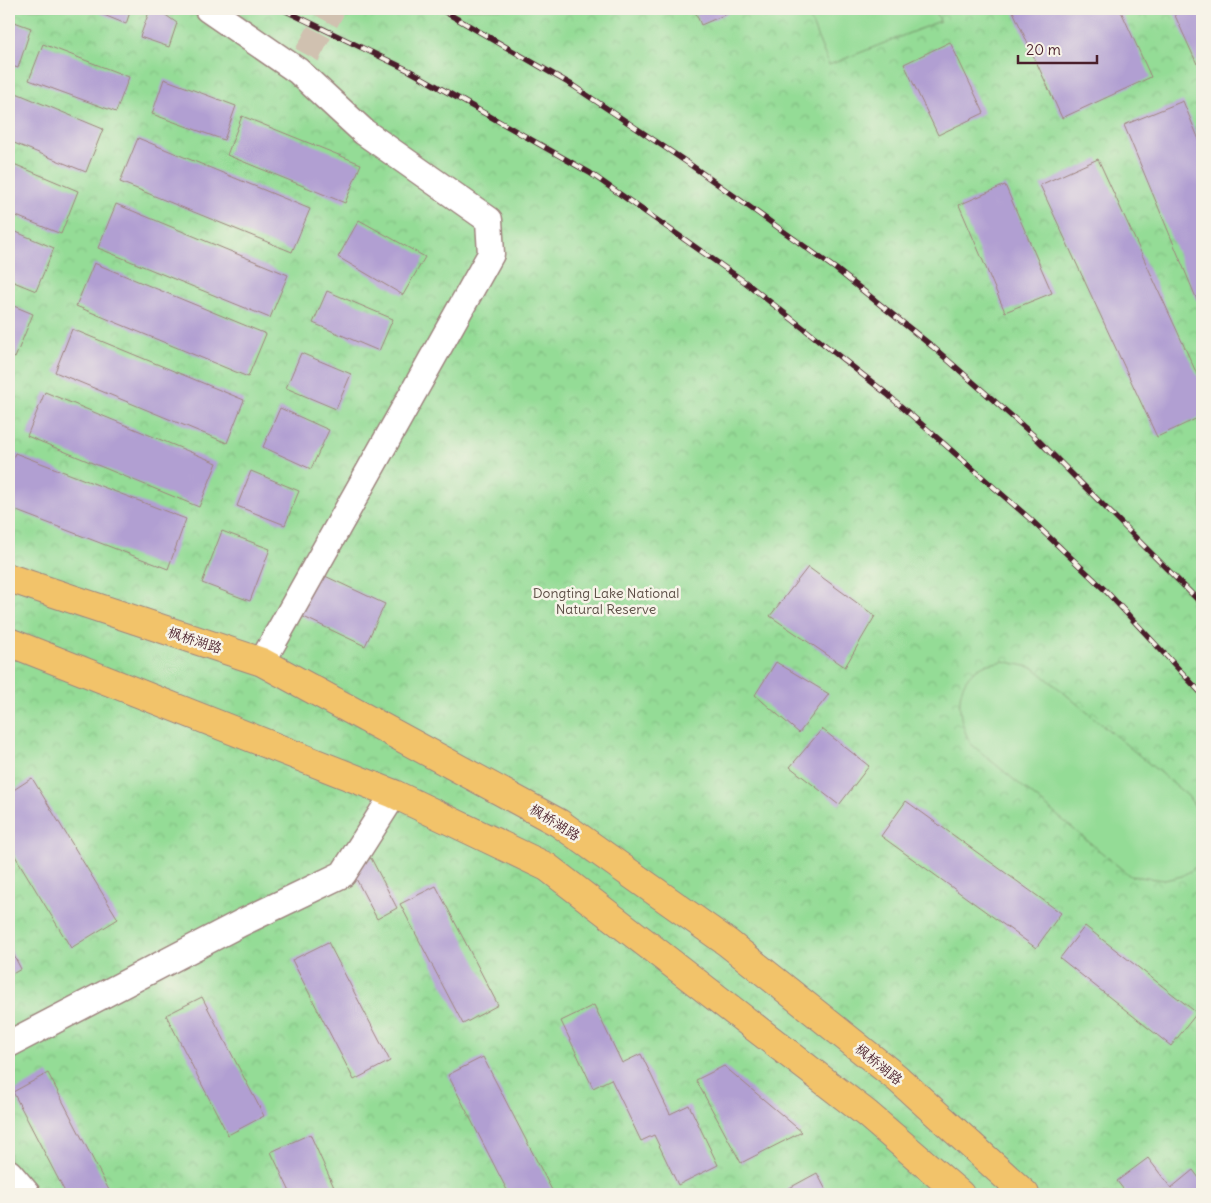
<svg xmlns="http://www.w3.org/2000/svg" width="1211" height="1203" font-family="Delius,'LXGW WenKai TC',sans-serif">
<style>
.park{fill:url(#park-crowns);stroke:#6f7e60}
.pitch{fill:#94dc96;stroke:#6f7e60}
.building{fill:#b19fd2}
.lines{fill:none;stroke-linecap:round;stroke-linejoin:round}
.minor-tunnel{stroke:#d0c1b0;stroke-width:26;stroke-dasharray:26 13;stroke-linecap:butt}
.minor-casing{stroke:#9e847e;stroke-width:29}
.primary-casing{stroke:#9e847e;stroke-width:30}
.minor{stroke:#fff;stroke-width:26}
.primary{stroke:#f2c36a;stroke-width:28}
.rail-casing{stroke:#4a1f2b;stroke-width:5.5}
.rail{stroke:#f7f3e8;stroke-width:4;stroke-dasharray:11;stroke-linecap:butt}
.labels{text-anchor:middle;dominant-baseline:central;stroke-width:5;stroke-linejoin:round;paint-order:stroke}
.park-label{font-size:14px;fill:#5c4e46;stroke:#f7f3e8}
.street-label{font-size:14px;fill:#4a1f2b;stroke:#f7f3e8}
</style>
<defs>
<pattern id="park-crowns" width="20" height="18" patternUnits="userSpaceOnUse" patternTransform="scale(1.25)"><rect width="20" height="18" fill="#94dc96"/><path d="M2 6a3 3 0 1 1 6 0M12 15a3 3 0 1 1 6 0" fill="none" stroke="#81bc81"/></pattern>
</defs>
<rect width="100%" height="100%" fill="#f7f3e8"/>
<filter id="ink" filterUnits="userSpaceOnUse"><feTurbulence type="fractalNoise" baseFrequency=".02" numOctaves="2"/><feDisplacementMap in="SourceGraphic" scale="10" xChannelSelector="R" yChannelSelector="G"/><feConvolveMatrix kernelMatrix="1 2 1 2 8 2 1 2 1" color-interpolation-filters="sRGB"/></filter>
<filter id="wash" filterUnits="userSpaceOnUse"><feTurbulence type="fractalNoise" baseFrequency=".0096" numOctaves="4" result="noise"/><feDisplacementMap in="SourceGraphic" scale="20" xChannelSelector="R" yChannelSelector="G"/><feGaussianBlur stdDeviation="1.12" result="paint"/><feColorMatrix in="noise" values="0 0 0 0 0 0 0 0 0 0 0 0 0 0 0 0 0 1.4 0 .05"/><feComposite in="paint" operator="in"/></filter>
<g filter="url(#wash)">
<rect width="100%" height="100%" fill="#f1e9d1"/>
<path class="park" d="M9,9H1202V1194H9Z"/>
<path class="pitch" d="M806,9H935L940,21L829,65Z
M1003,661L1034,668L1188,796L1202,817V857L1197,866L1182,876L1165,880L1130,876L971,744C957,720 951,679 984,665C990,663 997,663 1003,661Z"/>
<g id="blocks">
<path class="building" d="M95,9H131L126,24L94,11Z
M150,9H157L177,23L169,47L140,37Z
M694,9H738L701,25Z
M1012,9H1120L1151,77L1062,118Z
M1172,9H1202V61L1197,64Z
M9,20L31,28L18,68L9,65Z
M950,42L984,113L938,135L904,64Z
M43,44L129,77L116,112L29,80Z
M164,79L236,106L224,140L152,114Z
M9,90L103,129L86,172L9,141Z
M1183,101L1202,147V312L1124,125Z
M242,116L361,164L345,203L227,155Z
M138,138L310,209L292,252L120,182Z
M1098,159L1202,385V416L1157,437L1040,185Z
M9,162L78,191L61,234L9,213Z
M1005,185L1052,293L1005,312L959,205Z
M116,204L288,275L270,318L98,248Z
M359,220L425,257L403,295L338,257Z
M9,229L54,248L36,291L9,280Z
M94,263L266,334L248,377L76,306Z
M327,291L393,319L379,351L313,323Z
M9,304L33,314L15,358L9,355Z
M72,329L244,400L227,443L55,372Z
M301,353L351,374L336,409L286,388Z
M45,392L217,463L199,507L27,436Z
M280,408L329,430L311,469L263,447Z
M15,453L186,519L168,569L9,508V469Z
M251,471L299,491L285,525L237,506Z
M222,531L270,549L250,601L202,583Z
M808,567L875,616L845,667L770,616Z
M310,569L385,604L365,646L291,611Z
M776,662L829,694L799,733L755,695Z
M822,729L869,766L839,805L790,767Z
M32,778L118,919L71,948L9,846V793Z
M906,801L1061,913L1036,948L881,836Z
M371,858L397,908L377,919L351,869Z
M436,886L498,1005L463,1024L400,904Z
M1085,926L1197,1013L1171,1046L1060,958Z
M328,942L390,1061L354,1080L292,960Z
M9,946L21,969L9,976Z
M202,997L264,1116L228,1135L166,1015Z
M594,1005L622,1063L641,1054L670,1114L689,1105L718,1165L678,1185L654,1135L641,1141L611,1079L593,1088L561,1021Z
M483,1057L554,1194H509L448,1075Z
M724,1066L802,1132L741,1163L696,1080Z
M48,1073L110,1192L106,1194H66L13,1092Z
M310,1134L337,1194H291L271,1152Z
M1148,1158L1171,1188L1193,1170L1202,1182V1194H1127L1117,1181Z
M817,1173L828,1194H783L782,1192Z"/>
</g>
</g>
<g filter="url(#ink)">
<use href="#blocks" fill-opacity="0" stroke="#9e847e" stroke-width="1"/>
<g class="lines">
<path class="minor-tunnel" d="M307,55L332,9"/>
<g class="minor-casing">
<path id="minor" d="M208,9L298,71L364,132L489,220L491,254L262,662
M9,1044L241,923L343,874L394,794
M9,1173L27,1194"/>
</g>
<g class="primary-casing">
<path id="primary" d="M9,578L262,662L559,823L728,943L897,1078L1025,1194
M9,642L394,794L547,867L867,1114L960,1194"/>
</g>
<use href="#minor" class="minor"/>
<use href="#primary" class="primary"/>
<g class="rail-casing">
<path id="rail" d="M282,9L410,71L590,173L745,282L887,394L1029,518L1106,591L1202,694
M440,9L572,85L688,163L836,269L933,347L1032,434L1202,604"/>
</g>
<use href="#rail" class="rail"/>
</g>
</g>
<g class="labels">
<g class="park-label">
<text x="606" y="593">Dongting Lake National<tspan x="606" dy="16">Natural Reserve</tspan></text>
</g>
<g class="street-label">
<text transform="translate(195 640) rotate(18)">枫桥湖路</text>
<text transform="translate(555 822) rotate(32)">枫桥湖路</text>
<text transform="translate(879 1064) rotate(39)">枫桥湖路</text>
</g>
</g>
<rect width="1211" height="1203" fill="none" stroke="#f7f3e8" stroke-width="30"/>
<path d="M1018 55v8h79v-8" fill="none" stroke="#4a1f2b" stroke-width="2.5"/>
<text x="1026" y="55" font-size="15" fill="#4a1f2b" stroke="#f7f3e8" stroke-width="4" paint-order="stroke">20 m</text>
</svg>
